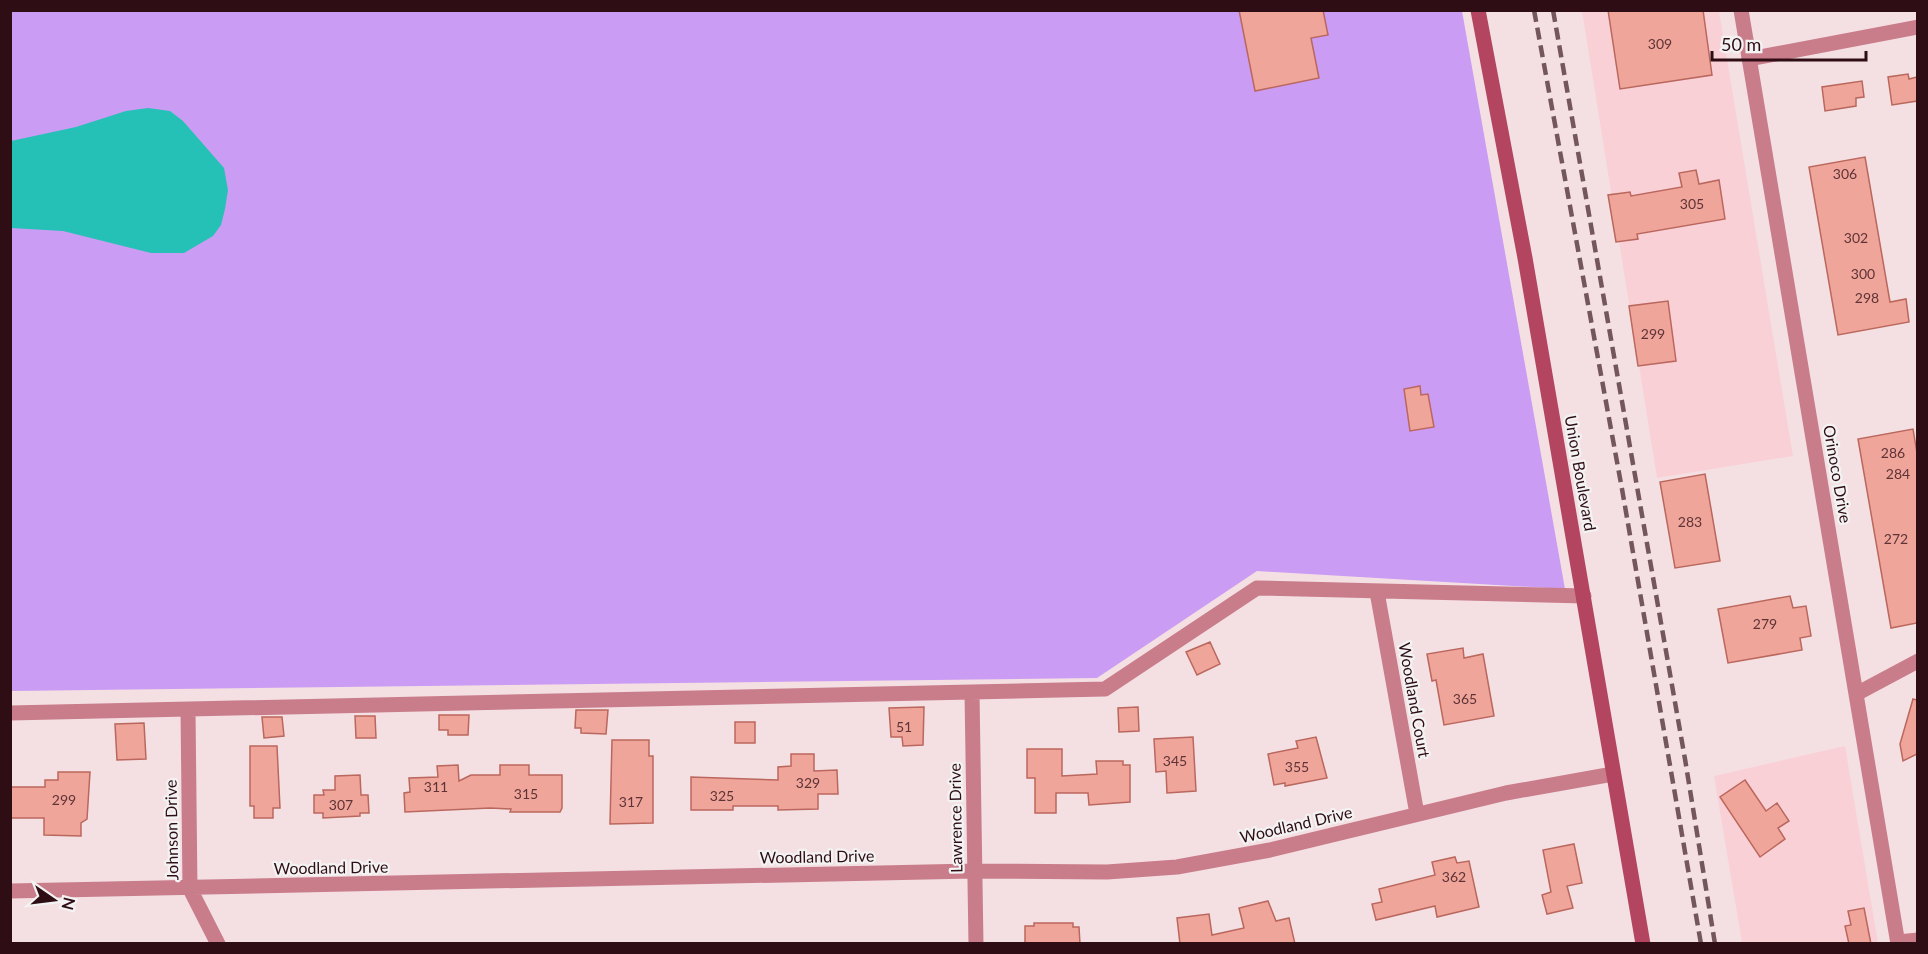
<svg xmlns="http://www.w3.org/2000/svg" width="1928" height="954" font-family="Lato,sans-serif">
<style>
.built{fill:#fad0d7}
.green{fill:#cb9cf4}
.water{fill:#25c1b7}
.building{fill:#f0a59b;stroke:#ba675d;stroke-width:1.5}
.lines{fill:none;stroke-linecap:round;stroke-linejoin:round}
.minor{stroke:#c97d8b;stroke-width:15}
.tertiary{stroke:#c97d8b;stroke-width:15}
.secondary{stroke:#b34560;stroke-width:15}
.rail{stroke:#73575d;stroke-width:4.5;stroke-dasharray:12 6;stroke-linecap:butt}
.labels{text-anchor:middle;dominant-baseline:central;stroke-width:4.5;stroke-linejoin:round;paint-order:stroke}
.number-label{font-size:14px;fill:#5e3336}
.street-label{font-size:16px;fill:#2e0d15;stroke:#f3f3f3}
</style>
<rect width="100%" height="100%" fill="#f4e0e3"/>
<path class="built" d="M1582,11H1719L1793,456L1657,478Z
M1845,746L1878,943H1742L1714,776Z"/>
<path class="green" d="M10,11H1462L1565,589L1257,571L1097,678L11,691Z"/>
<path class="water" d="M148,108L170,111L183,121L224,168L228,190L225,209L221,225L213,236L184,253H151L63,231L11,228V141L76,127L126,111Z"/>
<path class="building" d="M1239,10H1323L1328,35L1311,38L1319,78L1255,91Z
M1608,10H1703L1712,75L1620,89Z
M1908,74L1909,79L1917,77V101L1892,105L1888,77Z
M1862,81L1864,97L1856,98V106L1825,111L1822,87Z
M1865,157L1890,302L1906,299L1909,322L1838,335L1809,167Z
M1696,170L1699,184L1719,180L1725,219L1637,234L1638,239L1616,242L1608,195L1630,192L1631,196L1682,187L1679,173Z
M1668,301L1676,361L1638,366L1629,306Z
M1420,386L1421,395L1428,394L1434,427L1410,431L1404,389Z
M1913,429L1917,453V623L1891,628L1858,439Z
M1705,474L1720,561L1675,568L1660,482Z
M1790,596L1793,608L1806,606L1811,636L1800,638L1802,650L1728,663L1718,609Z
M1210,642L1220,664L1197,675L1186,652Z
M1463,648L1464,658L1483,654L1494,716L1444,725L1436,680L1432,681L1427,654Z
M1913,699L1917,700V754L1903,761L1900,744Z
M924,707L923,745L903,746L902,737H891L889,708Z
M1138,707L1139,731L1119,732L1118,708Z
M576,710H608L606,734L581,733V728H575Z
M439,715H469L468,735H448V730H439Z
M355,716H375L376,738H356Z
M262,717H282L284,736L264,738Z
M735,722H755V743H735Z
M144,723L146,759L117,760L115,724Z
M1193,737L1196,791L1167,793L1166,771L1156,772L1154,739Z
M1316,737L1327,778L1285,786V783L1274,785L1268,754L1298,748L1296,741Z
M612,740H649V756H653V823L610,824Z
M250,746H277L280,808H273V818H254V806H250Z
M1027,749H1062V776L1097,774L1096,761H1123V765H1130V802L1089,805L1088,793H1056V813H1035V778H1027Z
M791,754H814V771L837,770L838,794H818V809L778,810V806H733V810H691V777L778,780V767L791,766Z
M458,765L459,781L471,775H500V765H529V775H562V808L560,812H510L511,809L490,808L405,812L404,793L410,792L409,778L438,777L437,766Z
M58,772H90L87,819L81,823V836L44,835V818H10V787H45V780H58Z
M360,775L361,795H368L369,813H360V816L323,818V813H314V795H324L323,790H335V776Z
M1745,780L1766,811L1777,803L1789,821L1778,828L1785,839L1760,857L1720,797Z
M1574,844L1582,883L1567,886L1573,908L1547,914L1542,895L1551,892L1543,850Z
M1455,857L1457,863L1469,861L1479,907L1437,917L1435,906L1376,920L1372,904L1382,902L1379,889L1435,875L1432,862Z
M1268,901L1276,921L1289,918L1295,944H1180L1177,918L1209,914L1212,935L1244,928L1239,908Z
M1864,908L1871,944H1849L1845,926L1851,925L1848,911Z
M1034,923H1073V927H1079L1080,944H1025V926H1034Z"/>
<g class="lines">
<path class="minor" d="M1749,59L1918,27
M1377,592L1417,814
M972,693L976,944
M1858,693L1918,661
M188,710L190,889L218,944
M10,713L1105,689L1257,588L1584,596
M10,891L973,871L1107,872L1177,867L1270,850L1506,793L1613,774
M1898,942L1918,940"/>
<path class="tertiary" d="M1741,10L1898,944"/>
<path class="secondary" d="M1478,10L1525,258L1643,944"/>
<path class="rail" d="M1534,10L1622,489L1701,944
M1553,10L1685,759L1715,944"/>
</g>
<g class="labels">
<g class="number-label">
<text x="1660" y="43">309</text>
<text x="1845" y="173">306</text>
<text x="1692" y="203">305</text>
<text x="1856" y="237">302</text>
<text x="1863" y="273">300</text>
<text x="1867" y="297">298</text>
<text x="1653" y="333">299</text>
<text x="1893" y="452">286</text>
<text x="1898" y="473">284</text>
<text x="1690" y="521">283</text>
<text x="1896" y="538">272</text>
<text x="1765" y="623">279</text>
<text x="1465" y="698">365</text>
<text x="904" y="726">51</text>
<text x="1175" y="760">345</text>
<text x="1297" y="766">355</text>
<text x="808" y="782">329</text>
<text x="436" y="786">311</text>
<text x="526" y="793">315</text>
<text x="722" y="795">325</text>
<text x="64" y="799">299</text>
<text x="631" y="801">317</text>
<text x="341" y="804">307</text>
<text x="1454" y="876">362</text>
</g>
<g class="street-label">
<text transform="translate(1581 473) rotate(80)">Union Boulevard</text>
<text transform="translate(1838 474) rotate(80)">Orinoco Drive</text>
<text transform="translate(1415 700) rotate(80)">Woodland Court</text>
<text transform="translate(955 818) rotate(-91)">Lawrence Drive</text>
<text transform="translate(1296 824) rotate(-13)">Woodland Drive</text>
<text transform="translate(171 830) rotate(-91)">Johnson Drive</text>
<text transform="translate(817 856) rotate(-1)">Woodland Drive</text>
<text transform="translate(331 867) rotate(-1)">Woodland Drive</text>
</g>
</g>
<rect width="1928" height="954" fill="none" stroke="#2e0d15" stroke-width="24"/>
<g transform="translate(54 900) rotate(104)" stroke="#f3f3f3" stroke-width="4.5" paint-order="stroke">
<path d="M0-4.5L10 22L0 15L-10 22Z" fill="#2e0d15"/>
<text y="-9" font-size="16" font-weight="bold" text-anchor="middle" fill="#2e0d15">N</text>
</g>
<path d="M1712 51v9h154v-9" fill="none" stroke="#2e0d15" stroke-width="3"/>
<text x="1721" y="51" font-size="18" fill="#2e0d15" stroke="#f3f3f3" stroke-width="4.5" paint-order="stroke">50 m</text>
</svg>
